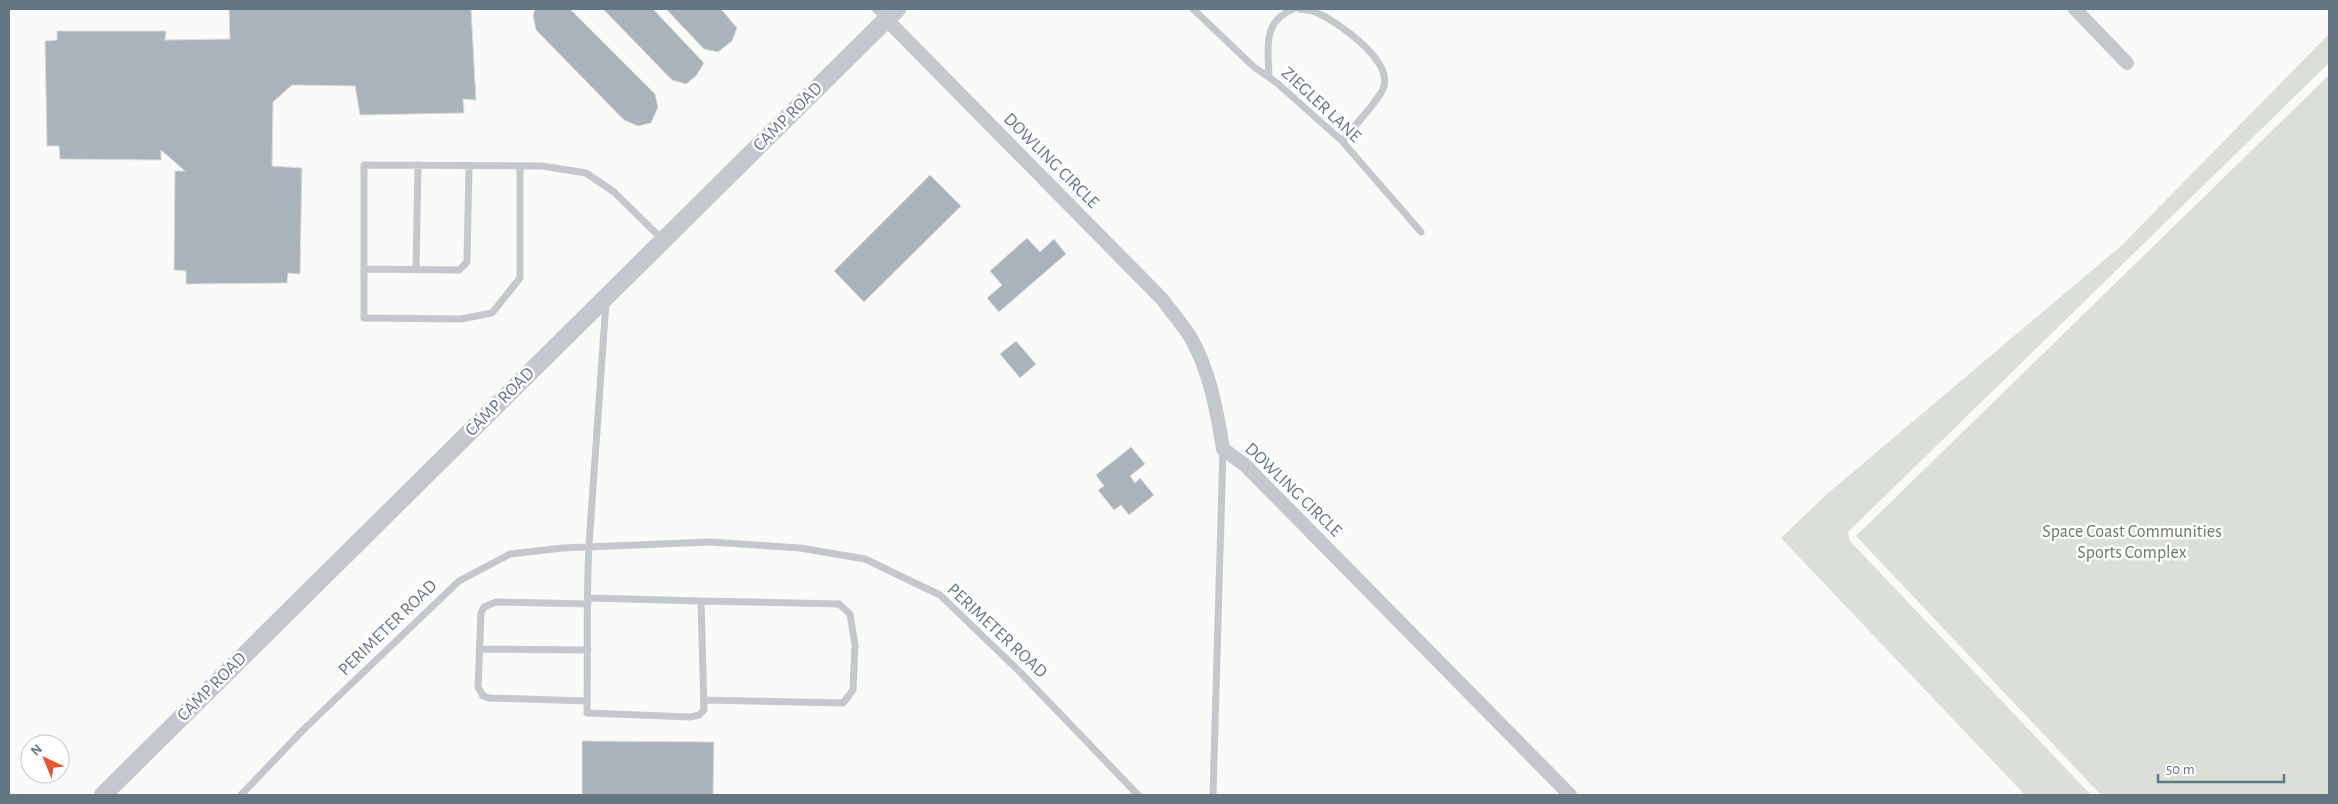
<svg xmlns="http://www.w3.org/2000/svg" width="2338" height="804" font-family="'Alegreya Sans',sans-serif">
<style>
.green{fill:#dadfd7}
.building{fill:#aab3b9;stroke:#dcdcda}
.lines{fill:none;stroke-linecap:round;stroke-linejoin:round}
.service{stroke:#c3c8cc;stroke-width:7}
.minor{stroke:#c3c8cc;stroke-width:14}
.tertiary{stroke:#c3c8cc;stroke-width:18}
.labels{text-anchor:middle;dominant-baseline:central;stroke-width:5;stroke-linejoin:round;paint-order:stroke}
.street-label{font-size:18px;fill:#657683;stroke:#fff}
.park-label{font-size:18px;fill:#687a64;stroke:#fff}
</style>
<rect width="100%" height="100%" fill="#fafaf8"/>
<path class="green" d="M2329,34V63L1848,532L1850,541L2091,795H2025L1781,538L1827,494L2122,245Z
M2329,75V795H2101L1856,536Z"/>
<path class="building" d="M229,9H471L476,100L463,99L464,113L360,115L355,86L292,85L273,102L272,166L302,168L300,274L288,273L287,283L186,284V271L174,270L175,171H185L161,150V160L60,159L59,146H47L45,41L57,40V31H166L165,40L230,39Z
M535,9H570L655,94L658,107L651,123L638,126L624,120L536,30L533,16Z
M603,9H653L704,63L696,76L686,84L672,80Z
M666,9H721L737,28L732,41L718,52L704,49Z
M930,175L961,206L864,302L834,271Z
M1027,238L1040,252L1054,239L1066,254L999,312L987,298L1002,285L990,271Z
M1016,341L1036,364L1020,378L1000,354Z
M1131,447L1145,464L1130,476L1135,483L1140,478L1154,495L1129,515L1121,505L1114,510L1098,490L1104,486L1096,475Z
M582,741L714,742L713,795H582Z"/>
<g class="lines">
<path class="service" d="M875,9L886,19
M1193,9L1254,67L1277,83L1342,141L1421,232
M1299,9C1305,10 1312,10 1317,13C1339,22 1391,60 1384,86C1382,97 1350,131 1342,141
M1269,77C1268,48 1262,22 1293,9
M520,166V278L492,313L461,319L364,318V165L542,166L586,173L614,192L663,240
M364,269L459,270L467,262L469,166
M416,270L418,165
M588,598L701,601L704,710L699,715L691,717L587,713C588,657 586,601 589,545C594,464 601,383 606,302
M701,601L839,604L850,614L855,645L853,690L843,703L704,700
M480,649L588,650
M587,701L489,698L483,696L478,687L481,613L484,607L496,602L588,604
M241,795L304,729L459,581L510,554L563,548L710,542L800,548L865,559L940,595L1019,671L1138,795
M1213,795L1223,449"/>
<path class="minor" d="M2075,9L2127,63
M886,19L1163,300C1172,313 1183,325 1191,338C1210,372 1217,411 1223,449L1245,465L1570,795"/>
<path class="tertiary" d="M103,795L897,9"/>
</g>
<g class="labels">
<g class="street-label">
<text transform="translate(1321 105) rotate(43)">ZIEGLER LANE</text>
<text transform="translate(788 117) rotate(-45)">CAMP ROAD</text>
<text transform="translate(1051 161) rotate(45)">DOWLING CIRCLE</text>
<text transform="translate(500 402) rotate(-45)">CAMP ROAD</text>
<text transform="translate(1293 490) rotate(44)">DOWLING CIRCLE</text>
<text transform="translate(388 628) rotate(-44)">PERIMETER ROAD</text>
<text transform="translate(997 631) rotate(43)">PERIMETER ROAD</text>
<text transform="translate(212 687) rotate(-45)">CAMP ROAD</text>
</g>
<g class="park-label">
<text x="2132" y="532">Space Coast Communities<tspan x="2132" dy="21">Sports Complex</tspan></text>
</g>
</g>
<rect width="2338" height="804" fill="none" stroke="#657683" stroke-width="20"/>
<g transform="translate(45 759) rotate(316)"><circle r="24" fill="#ffffff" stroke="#c1c8cd"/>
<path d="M0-4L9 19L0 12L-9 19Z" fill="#e4572e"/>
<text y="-8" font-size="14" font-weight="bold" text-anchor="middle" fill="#657683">N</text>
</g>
<path d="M2158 774v8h126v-8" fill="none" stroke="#657683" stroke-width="2.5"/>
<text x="2166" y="774" font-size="15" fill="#657683" stroke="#ffffff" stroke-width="4" paint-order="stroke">50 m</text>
</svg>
